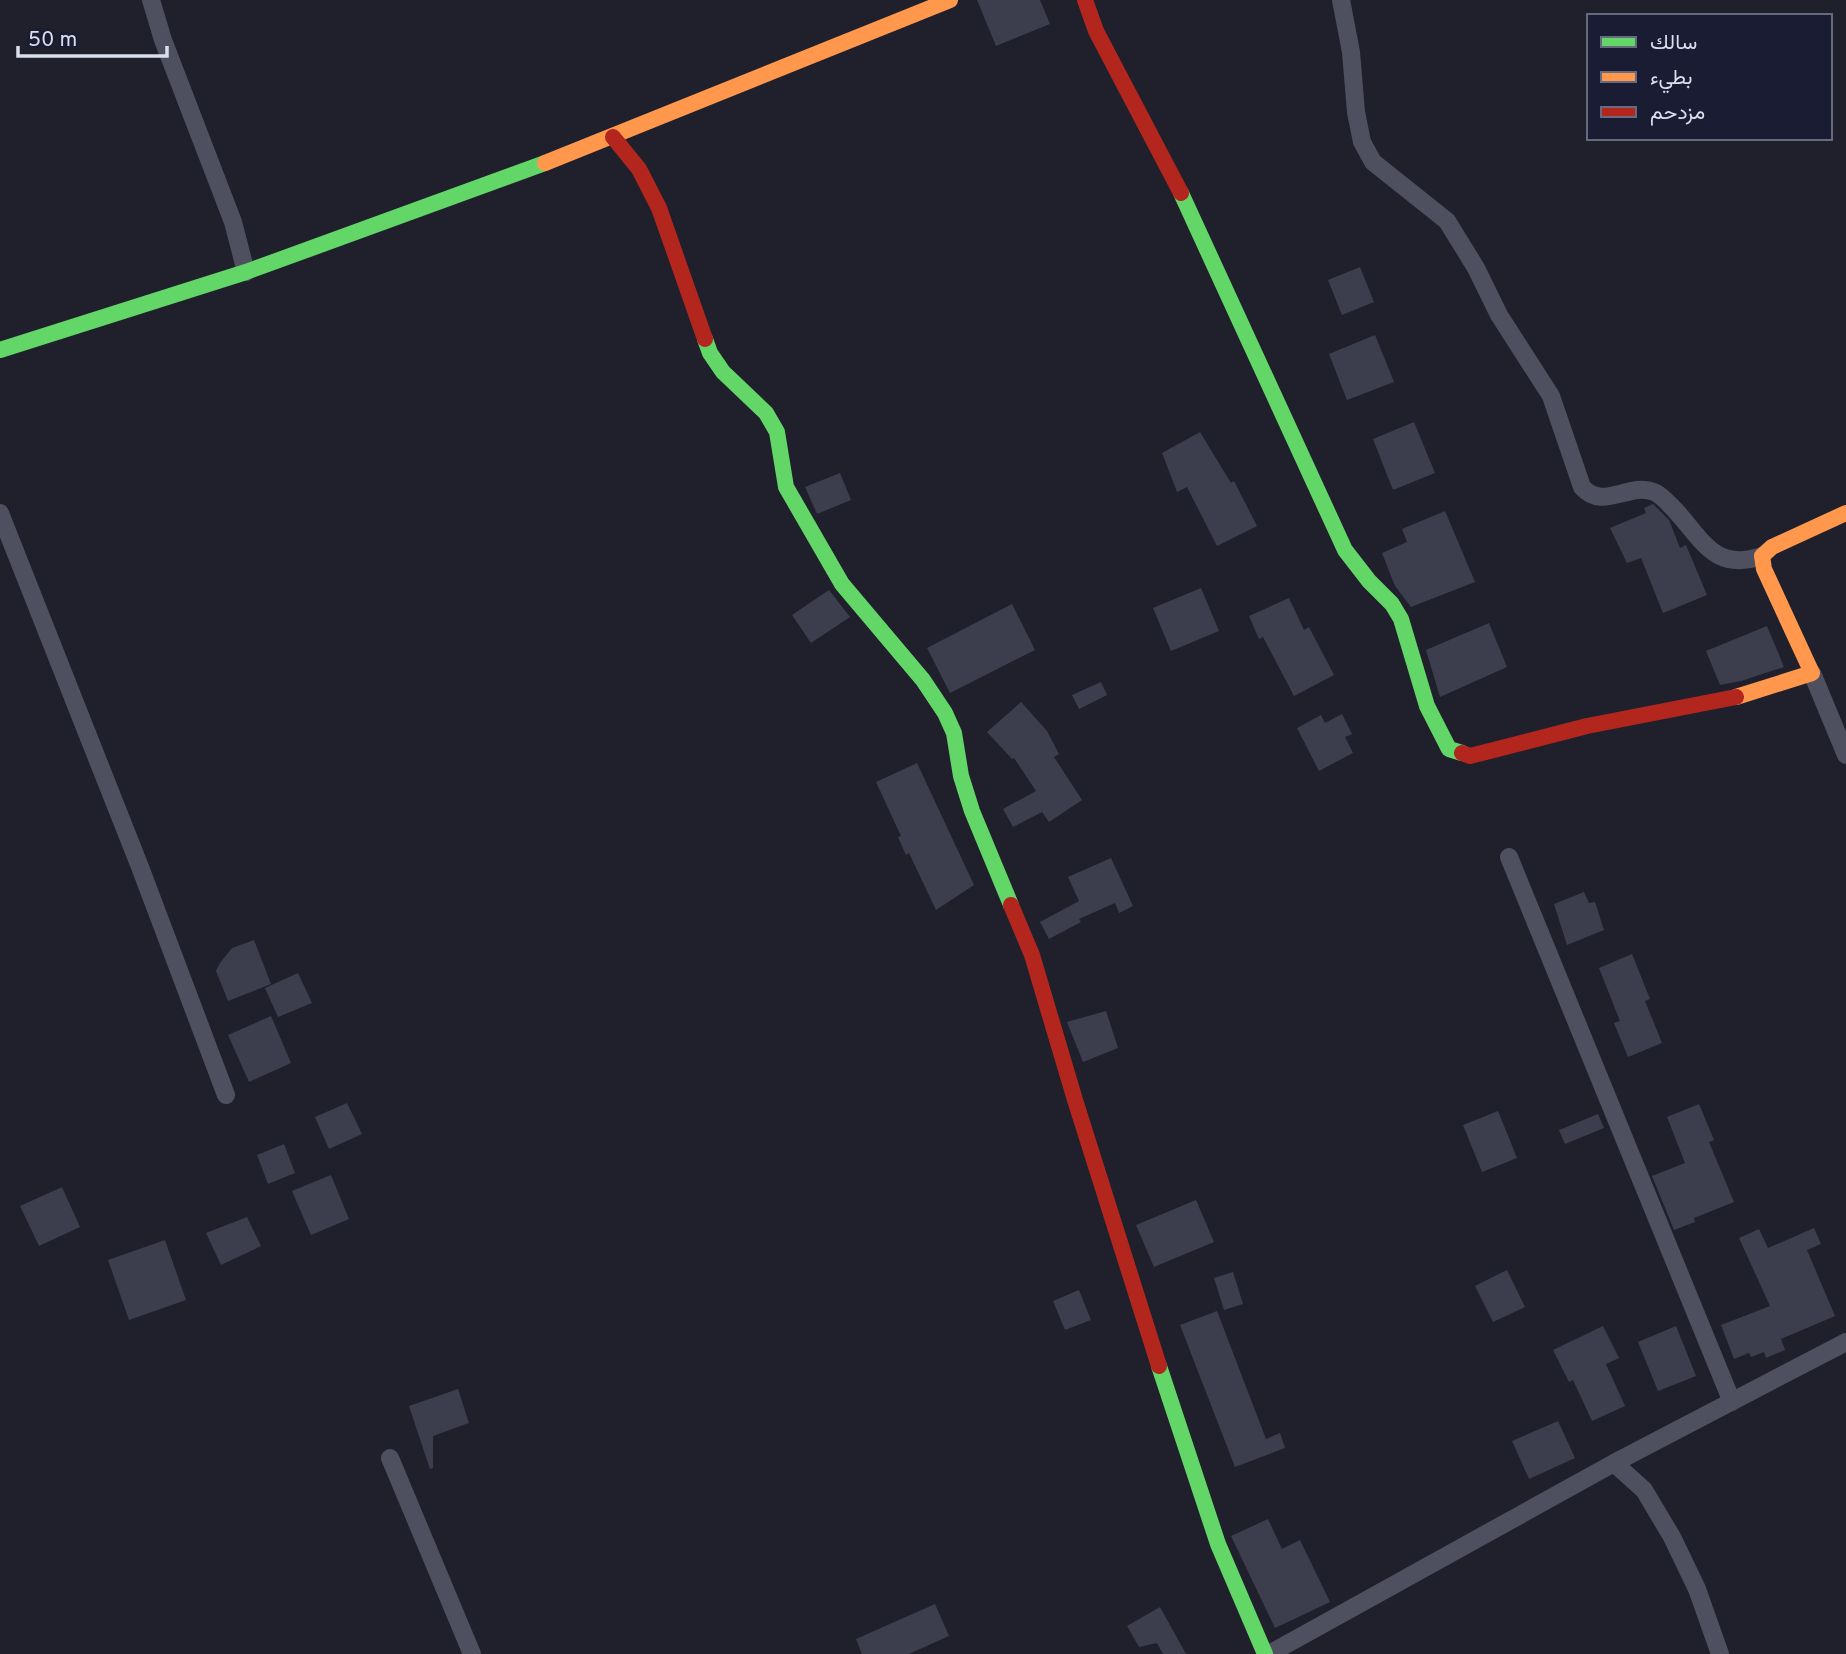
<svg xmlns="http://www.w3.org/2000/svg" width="1846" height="1654" font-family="Overpass,Vazirmatn,sans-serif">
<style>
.building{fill:#3c3e4e}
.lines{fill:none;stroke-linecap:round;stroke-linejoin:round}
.street{stroke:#4e505f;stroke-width:18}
.fast{stroke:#63d668;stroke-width:16}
.slow{stroke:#ff974d;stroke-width:16}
.jam{stroke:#b3261e;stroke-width:16}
</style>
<rect width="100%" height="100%" fill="#1f202c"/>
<path class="building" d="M977,0H1040L1050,24L996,46Z
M1360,267L1374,302L1342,315L1328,280Z
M1375,335L1394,382L1347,400L1329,354Z
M1414,422L1435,473L1393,490L1373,439Z
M1200,432L1231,483L1234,481L1257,526L1217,546L1187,487L1177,492L1162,453Z
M840,473L851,500L817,514L805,487Z
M1653,504L1669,520L1680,548L1686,545L1707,595L1663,613L1641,558L1627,563L1610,528L1646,513L1644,508Z
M1445,511L1475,582L1411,607L1395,586L1382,553L1407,542L1402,529Z
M1201,588L1219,631L1171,651L1153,608Z
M829,590L850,617L811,643L792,615Z
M1289,598L1304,630L1309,627L1334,675L1294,696L1263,637L1259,639L1249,616Z
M1012,604L1035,650L950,693L927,648Z
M1489,623L1507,667L1440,697L1426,650Z
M1767,626L1784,667L1741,681L1720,685L1706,651Z
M1101,682L1107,695L1079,709L1072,695Z
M1021,702L1047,731L1059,754L1054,757L1082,800L1049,822L1042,812L1013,827L1003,809L1036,791L1014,758L1012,759L987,732Z
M1342,714L1352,734L1345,737L1353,753L1319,771L1297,728L1321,715L1325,723Z
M917,763L974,885L936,910L909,853L906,855L898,837L901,836L876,782Z
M1111,858L1133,906L1119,913L1115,903L1079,919L1081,922L1049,939L1040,922L1079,901L1068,877Z
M1584,892L1589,903L1595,902L1604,930L1567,945L1554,904Z
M254,940L271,984L228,1001L216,971L220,963L232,948Z
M1632,954L1650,999L1645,1001L1662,1043L1628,1057L1614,1023L1620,1021L1599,968Z
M298,973L312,1003L278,1017L265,988Z
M1106,1011L1118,1048L1083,1062L1067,1022Z
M271,1016L291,1063L249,1082L228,1035Z
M347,1103L362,1134L329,1149L315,1117Z
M1699,1104L1714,1140L1709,1142L1734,1202L1694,1218L1695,1222L1674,1230L1652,1176L1685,1163L1667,1117Z
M1498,1111L1517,1158L1482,1172L1463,1125Z
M1598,1114L1604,1128L1565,1144L1559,1130Z
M284,1144L295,1173L268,1184L257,1155Z
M331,1175L349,1219L311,1235L292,1191Z
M62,1187L80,1227L39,1246L20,1206Z
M1196,1200L1214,1242L1154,1267L1136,1225Z
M247,1217L261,1246L221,1265L206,1233Z
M1814,1228L1821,1244L1807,1250L1835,1316L1781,1339L1785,1350L1766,1358L1764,1352L1751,1357L1749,1353L1734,1359L1721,1325L1770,1306L1739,1238L1759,1229L1768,1248Z
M165,1240L186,1300L129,1320L108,1260Z
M1507,1270L1525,1307L1493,1322L1475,1286Z
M1233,1272L1243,1304L1224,1310L1214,1278Z
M1079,1290L1091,1320L1065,1330L1053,1301Z
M1217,1311L1266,1439L1280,1433L1285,1448L1235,1467L1180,1325Z
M1603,1326L1619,1358L1606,1364L1625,1406L1592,1421L1573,1380L1569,1382L1553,1350Z
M1676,1326L1696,1376L1658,1391L1638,1342Z
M458,1389L469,1423L433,1436V1468L430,1469L409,1406Z
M1558,1421L1575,1458L1529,1479L1512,1441Z
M1268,1519L1282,1549L1300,1540L1330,1602L1275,1628L1231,1536Z
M935,1604L949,1636L909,1654H862L856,1639Z
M1160,1607L1186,1654H1163L1157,1643L1139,1647L1127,1626Z"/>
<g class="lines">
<path class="street" d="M151,0L163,40L233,222L246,272
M1341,0L1351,52L1356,112L1362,142L1373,162L1447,221L1476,268L1499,315L1551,396L1582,487C1603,511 1629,482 1654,492C1662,495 1669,504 1675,510C1703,540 1714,572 1762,556
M0,513L140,867L226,1095
M1812,673L1846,755
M1509,857L1732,1402
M390,1458L472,1654
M1614,1463L1644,1490L1672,1537L1697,1589L1720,1654
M1269,1654L1614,1463L1846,1342"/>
<path class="fast" d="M1181,193L1345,550L1369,581L1392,604L1401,619L1427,706L1449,749L1462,753
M705,339L710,353L723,372L766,413L777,432L786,487L842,584L923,680L945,713L954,733L961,776L972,811L1011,905
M0,350L246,272L545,163
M1159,1366L1218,1544L1265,1654"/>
<path class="slow" d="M545,163L950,0
M1736,697L1812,673L1764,569L1762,556L1772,547L1846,513"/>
<path class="jam" d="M1085,0L1096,31L1181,193
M613,137L639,169L659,208L705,339
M1462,753L1470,756L1587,726L1736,697
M1011,905L1032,955L1075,1100L1159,1366"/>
</g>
<rect x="1587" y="14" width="245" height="126" fill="#191c32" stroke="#666a7d" stroke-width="2"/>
<rect x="1601" y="37" width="35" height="10" fill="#63d668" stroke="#666a7d" stroke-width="2"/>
<text x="1650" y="49" font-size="21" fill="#dadeed">سالك</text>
<rect x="1601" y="72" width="35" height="10" fill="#ff974d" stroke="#666a7d" stroke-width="2"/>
<text x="1650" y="84" font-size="21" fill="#dadeed">بطيء</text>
<rect x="1601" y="107" width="35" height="10" fill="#b3261e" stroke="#666a7d" stroke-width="2"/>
<text x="1650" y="119" font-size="21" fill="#dadeed">مزدحم</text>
<path d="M18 46v10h149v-10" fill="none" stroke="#dadeed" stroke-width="3.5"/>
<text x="28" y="46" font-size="21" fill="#dadeed" stroke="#191c32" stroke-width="5" paint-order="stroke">50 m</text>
</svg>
